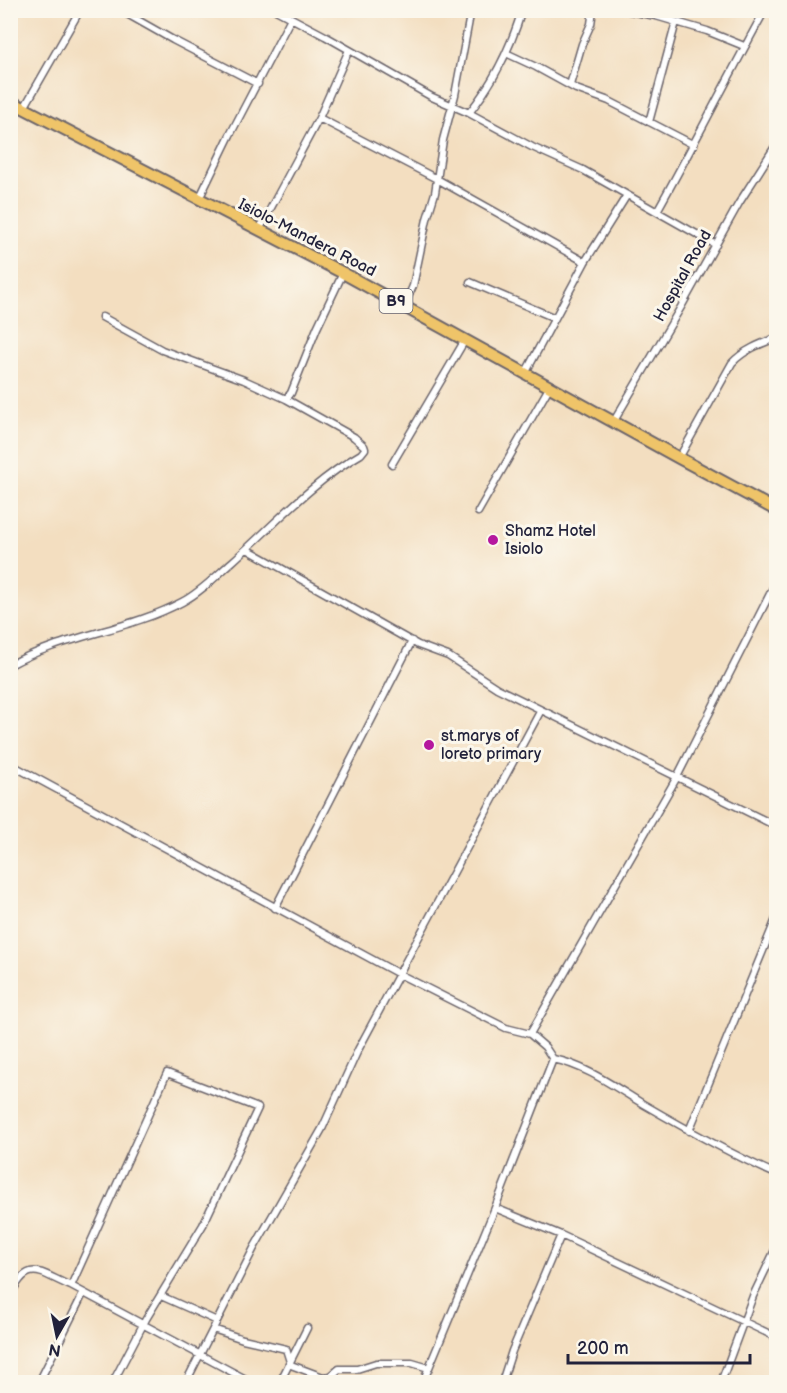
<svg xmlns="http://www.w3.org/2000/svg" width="787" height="1393" font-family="'Balsamiq Sans',sans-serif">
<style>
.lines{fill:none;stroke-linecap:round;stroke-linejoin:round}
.minor-casing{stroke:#6b646a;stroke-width:9}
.trunk-casing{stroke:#6b646a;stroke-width:14}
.minor{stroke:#fff;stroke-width:6}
.trunk{stroke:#efc469;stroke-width:10}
.poi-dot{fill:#b5179e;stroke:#fbf7ec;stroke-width:2}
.labels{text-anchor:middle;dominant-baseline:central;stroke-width:6;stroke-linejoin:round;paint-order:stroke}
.shield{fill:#fbf7ec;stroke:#636270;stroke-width:1.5}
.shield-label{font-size:15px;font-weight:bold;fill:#22223b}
.street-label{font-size:16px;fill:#22223b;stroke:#fbf7ec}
.poi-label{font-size:16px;fill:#22223b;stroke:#fbf7ec;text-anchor:start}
</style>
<rect width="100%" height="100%" fill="#fbf7ec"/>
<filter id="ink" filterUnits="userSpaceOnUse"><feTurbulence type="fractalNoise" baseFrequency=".0167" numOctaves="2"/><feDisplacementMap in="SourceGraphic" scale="12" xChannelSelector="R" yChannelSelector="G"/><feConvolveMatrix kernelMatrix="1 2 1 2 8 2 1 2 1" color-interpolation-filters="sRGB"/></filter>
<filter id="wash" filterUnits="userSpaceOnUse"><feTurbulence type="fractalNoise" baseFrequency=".008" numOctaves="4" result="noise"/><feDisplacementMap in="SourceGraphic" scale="24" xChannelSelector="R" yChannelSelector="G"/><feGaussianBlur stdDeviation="1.35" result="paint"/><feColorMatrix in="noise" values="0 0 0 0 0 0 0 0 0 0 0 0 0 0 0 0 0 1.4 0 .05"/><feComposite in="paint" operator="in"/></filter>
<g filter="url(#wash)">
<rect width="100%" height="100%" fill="#f3dec0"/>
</g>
<g filter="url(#ink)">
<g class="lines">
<g class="minor-casing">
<path id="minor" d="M120,10L173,40L258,84
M276,10L325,36L432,97L469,113L532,147L583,170L716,245
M625,10L656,16L707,31L744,46
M506,53L536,67L576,89L609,101L694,145
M570,85L582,44L591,24L593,10
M24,108L80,10
M469,113C493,83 511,47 522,10
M319,118L437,179L585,262
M649,122L676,22
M199,199L230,135L291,18
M657,211C694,145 728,77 765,10
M259,230L319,118L349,50
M470,282L555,318
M404,306L413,286L427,219L435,193L443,140L455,95L471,10
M526,372L585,262L627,195
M286,399L291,393L317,328L343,273
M614,421L681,307L739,203L776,145
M679,458L732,363C744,350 760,344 776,338
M392,464L465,340
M478,512L550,386
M247,549L418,645L448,656L497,688L776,826
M10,665C64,635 128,631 182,602C201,592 216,576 232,562C274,525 312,482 361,454L365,449L364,446L354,437L286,399L244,380L162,350L102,317
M10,764L399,974L506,1028L530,1034L545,1047L553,1059C585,1065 615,1087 643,1104C686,1129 730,1154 776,1174
M275,908L412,641
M530,1034L677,777L776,582
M689,1131L776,919
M495,1208L561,1235L776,1337
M71,1286L251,1382
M10,1296C29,1257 39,1273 71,1286L167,1073L258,1108L203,1225L146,1319L113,1382
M161,1296L217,1321L213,1329L243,1339L286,1349L291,1365L323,1377L331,1376L339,1369H357L376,1363H412L429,1368
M217,1321L254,1248L322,1129L358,1050L541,710
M39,1382L83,1294
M186,1382L213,1329
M280,1382L307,1328
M423,1382L495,1208L553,1059
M502,1382L512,1351L561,1235
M721,1382L753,1296L776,1248"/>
</g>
<g class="trunk-casing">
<path id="trunk" d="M10,101L343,273L679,458L776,510"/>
</g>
<use href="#minor" class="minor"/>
<use href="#trunk" class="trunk"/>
</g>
</g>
<g class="poi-dot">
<circle cx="493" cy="540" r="6"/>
<circle cx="429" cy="745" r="6"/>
</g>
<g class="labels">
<rect class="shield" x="379.5" y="289" width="33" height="24" rx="4.5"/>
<g class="shield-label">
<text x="396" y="301">B9</text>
</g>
<g class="street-label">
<text transform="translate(307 238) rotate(27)">Isiolo-Mandera Road</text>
<text transform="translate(683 276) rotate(-61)">Hospital Road</text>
</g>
<g class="poi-label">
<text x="505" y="531">Shamz Hotel<tspan x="505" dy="18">Isiolo</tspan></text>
<text x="441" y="736">st.marys of<tspan x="441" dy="18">loreto primary</tspan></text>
</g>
</g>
<rect width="787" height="1393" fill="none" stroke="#fbf7ec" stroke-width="36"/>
<g transform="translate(57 1336) rotate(189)" stroke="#fbf7ec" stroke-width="4.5" paint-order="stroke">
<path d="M0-4.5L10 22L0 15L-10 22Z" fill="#22223b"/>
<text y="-9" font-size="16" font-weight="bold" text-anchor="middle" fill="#22223b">N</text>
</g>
<path d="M568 1354v9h182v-9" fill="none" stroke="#22223b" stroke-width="3"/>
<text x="577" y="1354" font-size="18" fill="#22223b" stroke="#fbf7ec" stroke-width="4.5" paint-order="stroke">200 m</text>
</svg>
